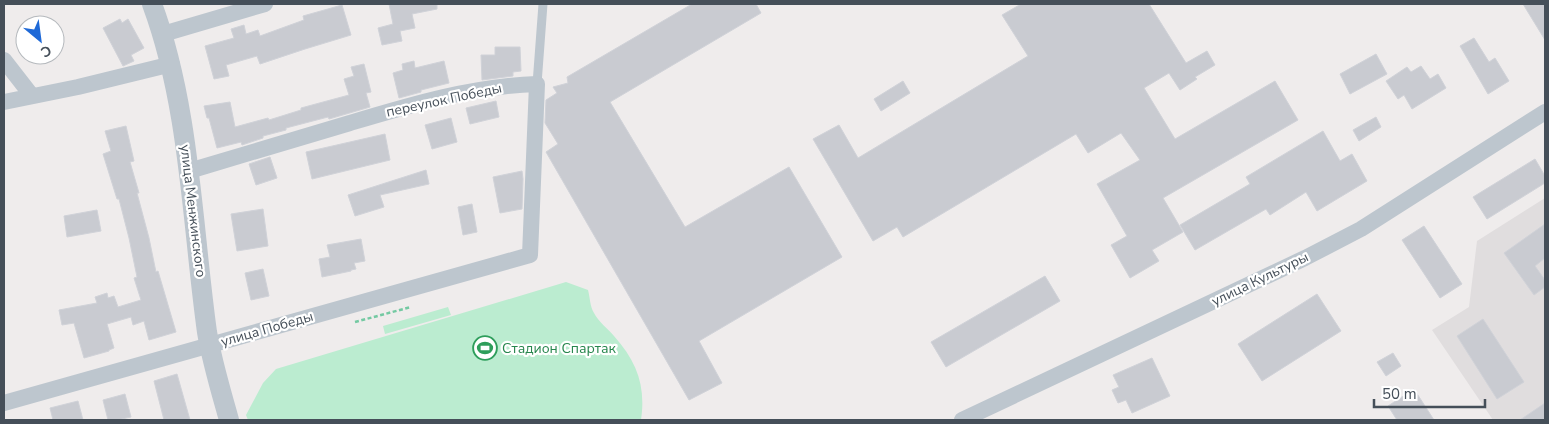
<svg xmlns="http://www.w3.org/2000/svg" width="1549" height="424" font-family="'Nunito Sans',sans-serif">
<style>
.education{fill:#e0ddde}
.green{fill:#bbecd0}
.building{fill:#c9cbd1;stroke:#d0d2d8}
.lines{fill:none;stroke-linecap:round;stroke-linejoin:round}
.path{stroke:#74c9a2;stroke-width:2.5;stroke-dasharray:4 2.5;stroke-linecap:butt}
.service{stroke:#bdc6ce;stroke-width:9}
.minor{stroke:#bdc6ce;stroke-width:16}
.tertiary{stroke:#bdc6ce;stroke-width:20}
.labels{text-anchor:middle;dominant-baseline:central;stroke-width:4.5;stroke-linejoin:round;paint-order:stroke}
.street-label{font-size:14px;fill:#454f59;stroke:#fff}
.leisure-label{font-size:14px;fill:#27864d;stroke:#fff;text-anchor:start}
</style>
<rect width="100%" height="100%" fill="#efecec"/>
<path class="education" d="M1545,198V420H1493L1432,330L1469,307L1477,241Z"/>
<path class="green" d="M566,282L588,290C590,297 590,307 594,313C598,321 608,329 614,336C637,362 646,386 641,420H248L246,415L263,383L276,369Z
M448,307L451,315L385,334L383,326Z"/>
<path class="building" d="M389,4H437V9L412,14L415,28L400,31L402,41L382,45L378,28L393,24Z
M692,4H756L761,13L610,102L685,227L789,167L842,257L699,341L722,383L689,400L546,152L558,144L545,123L546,100L557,93L553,87L568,83L567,77Z
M1021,4H1149L1186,63L1207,51L1215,65L1195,77L1197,79L1180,90L1169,73L1144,88L1175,139L1275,81L1298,120L1163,198L1183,232L1152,250L1159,261L1130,278L1111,245L1127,236L1097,184L1140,160L1121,133L1088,153L1076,134L903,237L897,227L873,241L813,139L839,125L858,158L1028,56L1002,15Z
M1523,4H1545V40Z
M342,5L351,35L305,49L260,64L257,56L226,65L229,76L214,79L205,46L234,38L231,29L244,25L246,34L258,30L260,36L304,20L303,16Z
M120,19L122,23L128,19L144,48L131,55L134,61L123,66L103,28Z
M1474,38L1489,62L1495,58L1509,81L1488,94L1460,46Z
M495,47H520L521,71L513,72V76L482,80L481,55H495Z
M1376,54L1387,74L1350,94L1340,74Z
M414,61L415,68L444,61L449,83L421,90V92L399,98L393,73L403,70L402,64Z
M364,64L371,92L366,93L370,107L329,119L328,117L286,128V130L263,136V138L242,145L241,142L217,148L209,118H207L204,106L230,102L235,127L268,118L269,120L301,110V108L349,95L344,79L354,76L351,67Z
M1421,66L1430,79L1438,74L1446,88L1412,109L1404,95L1398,99L1386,81L1407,67L1411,72Z
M903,81L910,93L881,111L874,99Z
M496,101L499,117L470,124L466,108Z
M1376,117L1381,127L1359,141L1353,130Z
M451,118L457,142L432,149L425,125Z
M126,126L134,161L130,162L139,193H137L149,238L156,272L158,271L176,332L149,340L144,321L133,325L131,317L107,324L114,348L109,350V351L84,358L74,323L62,325L59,310L97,303L95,297L107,293L108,298L114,296L118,307L141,300L134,278L137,277L129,238L119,199H117L103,154L111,151L105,131Z
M1323,131L1340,161L1352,154L1367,181L1317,211L1306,192L1270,215L1266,209L1195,250L1180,225L1250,184L1246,177Z
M385,134L390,160L312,179L306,152Z
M270,157L277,178L256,185L249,164Z
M1535,159L1545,176V183L1487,219L1473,197Z
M426,170L429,184L380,195L384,207L355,216L348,195Z
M522,171L523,179L522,209L500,213L493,177Z
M472,204L477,232L463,235L458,207Z
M263,209L268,246L237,251L231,214Z
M97,210L101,231L67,237L64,216Z
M1545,224V258L1535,266L1545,280V287L1534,295L1504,253Z
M1424,226L1462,284L1440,298L1402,240Z
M361,239L365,261L354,263L356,269L351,270V271L322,277L319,259L330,257L327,245Z
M263,269L269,296L251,300L245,273Z
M1045,276L1060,301L946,367L931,342Z
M1317,294L1341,331L1262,381L1238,344Z
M1483,319L1524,382L1497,399L1457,336Z
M1393,353L1401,366L1386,376L1377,362Z
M1152,358L1170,396L1132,413L1126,400L1118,403L1112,390L1119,387L1113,375Z
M177,374L190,420H164L154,381Z
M1414,389L1434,420H1397L1388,406Z
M125,394L131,417L117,420H108L103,400Z
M78,401L83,420H53L50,408Z
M1545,403V420H1520Z"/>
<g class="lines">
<path class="path" d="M355,322L411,307"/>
<path class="service" d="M537,84L543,4"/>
<path class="minor" d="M163,34L265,4
M4,60L32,96
M4,102L78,87L172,64
M4,403L530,255L537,84C473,86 410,105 350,123C296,139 242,155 189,171
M962,420L1305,258L1361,229L1545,112"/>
<path class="tertiary" d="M152,4C190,106 192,224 207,332C212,362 221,391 229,420"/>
</g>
<defs>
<g id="stadium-ring" transform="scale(1.25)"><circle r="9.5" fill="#fff" stroke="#2e9e5b" stroke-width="1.5"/><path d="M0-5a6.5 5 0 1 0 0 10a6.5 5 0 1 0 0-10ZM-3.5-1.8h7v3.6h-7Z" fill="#2e9e5b"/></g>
</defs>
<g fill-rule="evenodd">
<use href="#stadium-ring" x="485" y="348"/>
</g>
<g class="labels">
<g class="street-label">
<text transform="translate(444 100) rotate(-12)">переулок Победы</text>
<text transform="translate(193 211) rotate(83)">улица Менжинского</text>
<text transform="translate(1260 279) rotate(-26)">улица Культуры</text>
<text transform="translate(267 329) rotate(-16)">улица Победы</text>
</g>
<g class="leisure-label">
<text x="502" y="348">Стадион Спартак</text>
</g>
</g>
<rect width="1549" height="424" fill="none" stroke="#454f59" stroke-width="10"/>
<g transform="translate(40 40) rotate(151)"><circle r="24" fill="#ffffff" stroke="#b5b9bd"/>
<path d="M0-4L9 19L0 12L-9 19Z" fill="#1f69d7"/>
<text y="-8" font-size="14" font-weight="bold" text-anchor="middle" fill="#454f59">С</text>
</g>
<path d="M1374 399v8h111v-8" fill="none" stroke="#454f59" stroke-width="2.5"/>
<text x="1382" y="399" font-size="15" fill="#454f59" stroke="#ffffff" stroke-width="4" paint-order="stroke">50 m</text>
</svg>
